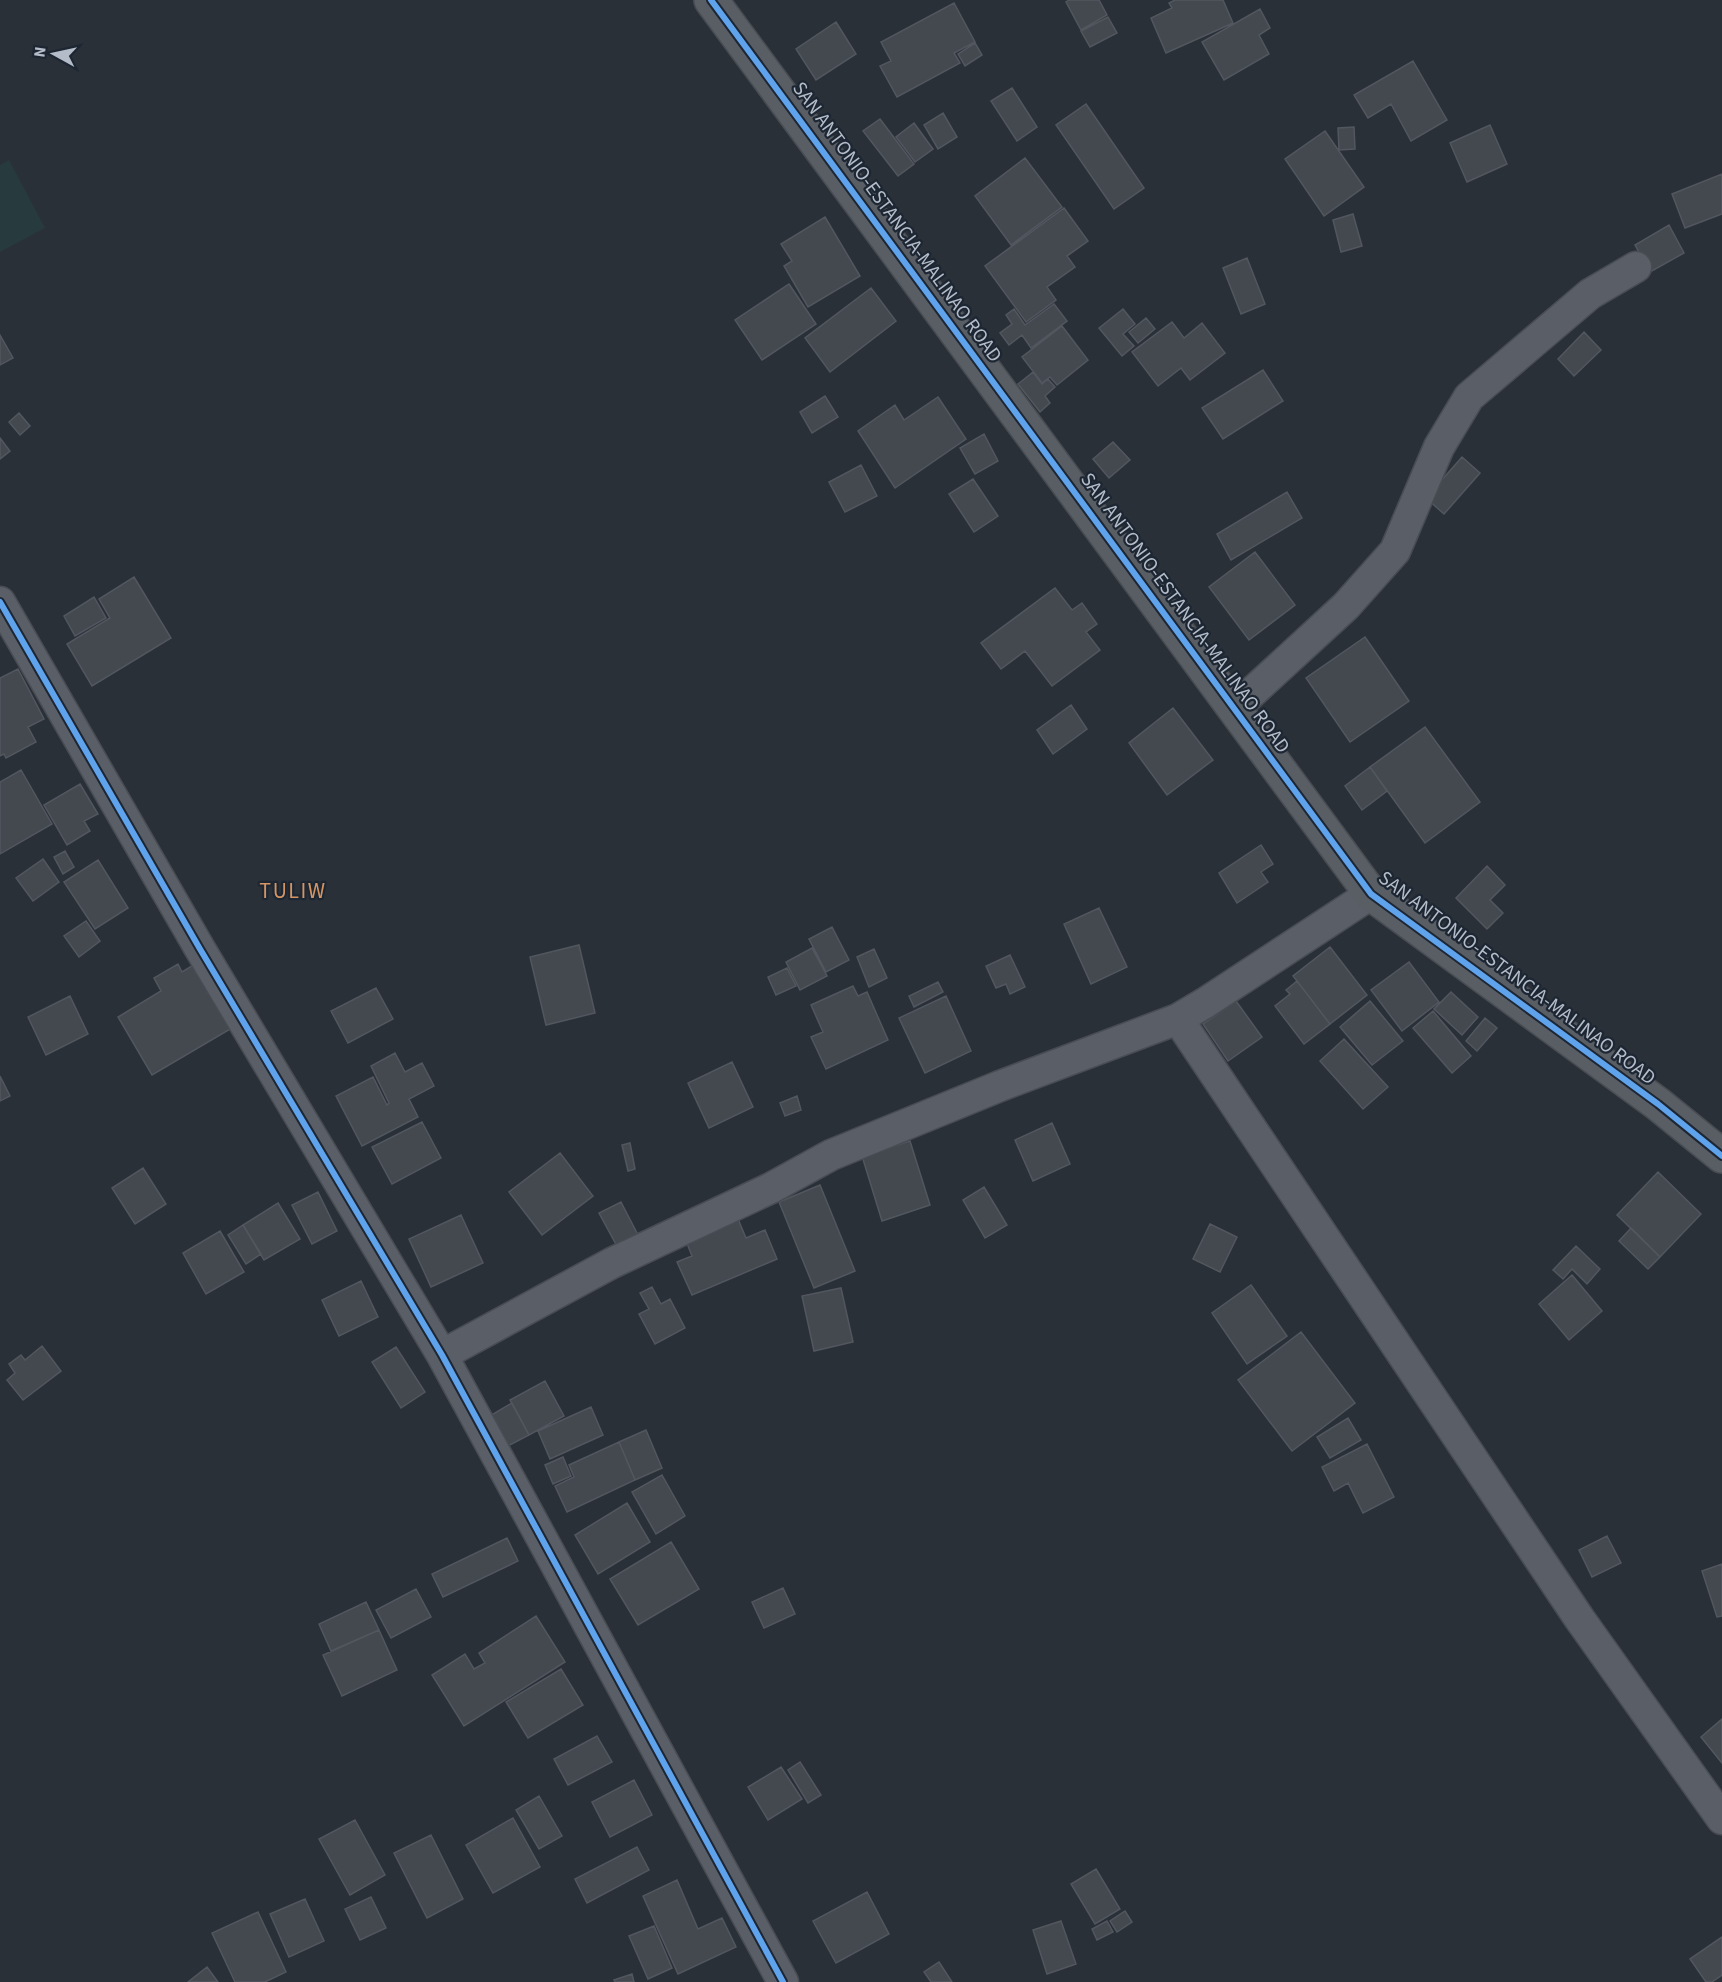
<svg xmlns="http://www.w3.org/2000/svg" width="1722" height="1982" font-family="'Source Sans 3',sans-serif">
<style>
.green{fill:#273a3e}
.building{fill:#444950;stroke:#52575f;stroke-width:1.5}
.lines{fill:none;stroke-linecap:round;stroke-linejoin:round}
.street-casing{stroke:#484c53;stroke-width:33}
.secondary-casing{stroke:#484c53;stroke-width:36}
.street{stroke:#5a5e66;stroke-width:30}
.secondary{stroke:#595d64;stroke-width:33}
.cycleway-casing{stroke:#1d2633;stroke-width:10}
.cycleway{stroke:#60a3ed;stroke-width:6}
.labels{text-anchor:middle;dominant-baseline:central;stroke-width:4.5;stroke-linejoin:round;paint-order:stroke}
.street-label{font-size:20px;fill:#b4bcc9;stroke:#1d2633}
.quarter-label{font-size:22px;letter-spacing:1.5px;fill:#d59563;stroke:#1d2633}
</style>
<rect width="100%" height="100%" fill="#2a3038"/>
<path class="green" d="M9,160L45,228L0,252V165Z"/>
<path class="building" d="M1069,0H1099L1107,15L1081,30L1066,2Z
M1175,0H1223L1233,23L1166,53L1151,18L1172,8L1169,3Z
M954,3L975,42L954,53L960,63L897,97L880,66L891,61L881,42Z
M1260,9L1270,28L1259,35L1269,54L1224,80L1202,42Z
M1108,17L1117,33L1090,47L1081,31Z
M836,22L856,54L816,80L796,49Z
M975,43L982,55L965,66L958,54Z
M1413,61L1447,120L1411,141L1391,104L1368,118L1354,95Z
M1012,88L1037,127L1017,141L991,101Z
M1086,104L1144,188L1114,209L1056,125Z
M943,113L957,137L938,149L924,125Z
M880,119L914,164L898,176L863,131Z
M914,123L933,149L915,162L896,137Z
M1490,125L1507,164L1467,182L1450,143Z
M1354,127L1355,149L1339,150L1338,128Z
M1325,131L1364,187L1324,216L1285,159Z
M1025,158L1062,207L1011,245L975,196Z
M1722,174V214L1685,228L1672,194Z
M1064,208L1088,241L1067,256L1075,267L1047,287L1056,300L1026,322L985,266Z
M1353,214L1362,246L1341,252L1333,220Z
M825,217L860,276L808,307L784,266L792,261L781,244Z
M1669,225L1684,253L1650,272L1635,245Z
M1247,258L1265,304L1241,314L1223,268Z
M789,284L816,324L762,360L735,320Z
M871,288L896,321L830,372L805,338Z
M1054,304L1067,321L1031,348L1022,335L1009,345L1000,333L1012,324L1006,315L1014,309L1025,325Z
M1123,309L1135,324L1123,334L1134,346L1122,356L1099,328Z
M1146,318L1155,329L1138,343L1129,332Z
M1172,322L1184,338L1202,323L1225,353L1190,380L1181,368L1158,386L1132,352Z
M1062,326L1088,360L1057,385L1050,377L1042,383L1022,357Z
M1584,332L1601,350L1574,376L1558,359Z
M0,335L13,358L0,365Z
M1263,370L1283,401L1223,439L1202,408Z
M1033,372L1042,384L1048,379L1055,387L1045,396L1050,403L1040,412L1018,384Z
M825,396L838,417L812,433L800,412Z
M938,397L966,439L895,488L858,431L895,405L904,420Z
M19,413L30,426L20,435L9,422Z
M984,434L998,461L975,474L960,448Z
M0,438L10,451L0,459Z
M1113,442L1130,460L1109,478L1093,459Z
M1462,457L1480,473L1444,514L1426,498Z
M861,465L877,496L845,512L829,482Z
M973,479L998,516L974,532L949,494Z
M1287,492L1302,518L1231,560L1217,534Z
M1255,552L1295,605L1249,640L1209,587Z
M134,577L171,638L92,686L67,644L110,618L99,599Z
M1055,588L1072,610L1082,603L1097,624L1086,632L1100,650L1052,686L1025,651L1001,669L981,643Z
M94,597L106,618L75,636L64,616Z
M1365,637L1409,701L1350,742L1306,678Z
M18,669L44,719L28,727L36,742L6,758L4,754L0,756V678Z
M1071,705L1087,729L1053,754L1037,730Z
M1173,708L1213,760L1167,795L1129,743Z
M1425,727L1480,802L1425,843L1370,767Z
M1370,767L1387,791L1362,810L1345,786Z
M21,770L52,824L0,854V782Z
M80,784L98,814L84,821L90,831L67,845L44,805Z
M1261,845L1273,864L1261,872L1268,882L1237,903L1219,873Z
M65,851L74,867L63,874L54,857Z
M43,859L59,882L33,901L16,878Z
M98,860L128,908L95,929L64,882Z
M1487,866L1505,885L1490,900L1503,913L1487,929L1456,898Z
M1099,908L1127,967L1091,984L1064,924Z
M86,921L100,941L79,957L64,936Z
M832,927L849,960L826,972L809,939Z
M579,945L595,1013L546,1025L530,957Z
M1330,947L1367,995L1330,1024L1293,976Z
M812,948L827,976L800,990L786,962Z
M874,949L887,978L869,987L857,957Z
M1010,955L1025,987L1010,994L1006,984L996,988L986,966Z
M1409,962L1439,1002L1402,1031L1371,990Z
M178,964L182,972L195,964L232,1028L152,1075L118,1017L161,991L154,978Z
M787,968L796,986L776,995L768,977Z
M1297,981L1330,1024L1304,1044L1275,1006L1290,994L1286,990Z
M938,982L943,992L914,1007L909,996Z
M853,986L858,996L867,992L888,1040L826,1069L811,1037L823,1032L811,1005Z
M376,988L393,1019L348,1043L331,1011Z
M1451,992L1478,1017L1462,1035L1434,1009Z
M70,996L88,1034L46,1055L28,1017Z
M946,996L971,1051L925,1073L899,1018Z
M1236,1001L1262,1037L1228,1061L1203,1024Z
M1370,1001L1403,1041L1372,1065L1340,1027Z
M1433,1011L1471,1056L1452,1073L1413,1028Z
M1485,1018L1497,1028L1477,1051L1466,1041Z
M1344,1039L1388,1087L1363,1109L1320,1061Z
M395,1053L405,1072L422,1063L434,1086L409,1099L418,1117L362,1146L336,1096L373,1077L387,1105L389,1103L371,1066Z
M732,1062L753,1107L709,1128L688,1083Z
M0,1076L10,1096L0,1101Z
M797,1096L801,1110L785,1116L780,1103Z
M422,1122L441,1158L392,1184L372,1147Z
M1052,1123L1070,1164L1033,1181L1015,1140Z
M910,1141L930,1205L882,1221L862,1156Z
M630,1143L635,1169L628,1171L622,1145Z
M560,1153L593,1196L542,1235L509,1192Z
M143,1168L166,1204L135,1224L112,1188Z
M1658,1172L1701,1214L1660,1257L1617,1215Z
M820,1185L855,1271L814,1288L779,1202Z
M984,1187L1007,1225L985,1238L963,1200Z
M318,1192L337,1231L312,1244L292,1205Z
M621,1202L639,1237L618,1248L599,1213Z
M278,1203L300,1239L264,1260L243,1225Z
M461,1215L483,1263L431,1287L409,1239Z
M738,1219L746,1238L765,1230L777,1259L692,1295L677,1262L692,1256L686,1241Z
M1210,1224L1237,1237L1220,1272L1193,1259Z
M243,1225L261,1254L246,1264L228,1235Z
M1631,1228L1660,1257L1648,1269L1619,1241Z
M220,1231L244,1272L206,1294L183,1253Z
M1576,1246L1600,1269L1587,1284L1572,1269L1563,1279L1553,1270Z
M1572,1275L1602,1311L1569,1340L1539,1304Z
M361,1281L378,1317L339,1336L322,1300Z
M1251,1285L1287,1336L1247,1364L1212,1313Z
M652,1287L661,1304L670,1299L685,1328L655,1344L639,1314L649,1309L640,1293Z
M841,1288L853,1342L814,1351L802,1296Z
M1301,1332L1355,1403L1292,1451L1238,1380Z
M42,1346L61,1371L23,1400L7,1380L15,1373L9,1364L21,1355L25,1360Z
M396,1347L425,1392L401,1408L372,1362Z
M545,1381L564,1416L529,1435L510,1400Z
M512,1403L529,1435L504,1448L488,1417Z
M591,1407L603,1435L550,1459L538,1431Z
M1348,1418L1361,1440L1330,1458L1317,1437Z
M646,1430L662,1468L635,1480L619,1442Z
M619,1442L635,1480L567,1512L555,1486L574,1477L569,1465Z
M1367,1444L1394,1497L1363,1513L1348,1483L1334,1491L1322,1467Z
M563,1457L571,1476L553,1484L545,1465Z
M662,1475L685,1516L656,1534L632,1492Z
M627,1503L650,1542L598,1574L575,1535Z
M1607,1536L1621,1563L1592,1577L1579,1550Z
M507,1538L518,1561L443,1597L432,1574Z
M671,1542L699,1589L638,1625L610,1579Z
M1722,1564V1616L1717,1617L1702,1571Z
M783,1588L795,1614L764,1628L752,1602Z
M416,1589L431,1617L391,1638L376,1610Z
M366,1602L379,1630L331,1651L319,1624Z
M536,1616L565,1662L464,1726L432,1675L465,1654L474,1669L485,1663L479,1653Z
M379,1630L397,1670L342,1696L323,1655Z
M561,1669L583,1705L528,1738L506,1702Z
M1722,1719V1763L1701,1737Z
M597,1736L612,1762L568,1785L554,1759Z
M800,1762L821,1795L808,1803L788,1770Z
M781,1767L802,1799L768,1820L748,1787Z
M634,1780L652,1815L610,1837L592,1802Z
M539,1796L562,1836L539,1849L516,1810Z
M513,1818L540,1867L493,1893L466,1845Z
M355,1820L385,1875L350,1895L319,1839Z
M431,1835L463,1899L427,1918L394,1853Z
M637,1847L649,1870L587,1903L575,1879Z
M1096,1869L1120,1909L1095,1924L1071,1884Z
M677,1880L698,1929L722,1918L736,1947L678,1974L643,1896Z
M867,1892L889,1934L836,1963L813,1921Z
M371,1897L386,1928L360,1940L345,1909Z
M305,1899L324,1941L289,1957L270,1914Z
M1125,1911L1132,1922L1117,1932L1110,1921Z
M258,1912L286,1972L265,1982H235L212,1933Z
M1061,1921L1076,1964L1047,1974L1033,1930Z
M1107,1921L1113,1932L1097,1940L1092,1929Z
M654,1926L672,1968L648,1979L629,1936Z
M1722,1937V1975L1712,1982H1706L1690,1959Z
M939,1962L952,1982H931L924,1972Z
M207,1967L218,1982H188Z
M632,1974L634,1982H615L614,1980Z"/>
<g class="lines">
<g class="street-casing">
<path id="street" d="M0,602L200,949L442,1355L783,1982
M1235,708L1346,606L1395,551L1439,447L1469,397L1590,294L1636,267
M1178,1019L1579,1618L1722,1819
M442,1355L612,1263L771,1188L831,1155L1000,1086L1178,1019L1205,1003L1371,894"/>
</g>
<g class="secondary-casing">
<path id="secondary" d="M711,0L1371,894L1658,1104L1722,1156"/>
</g>
<use href="#street" class="street"/>
<use href="#secondary" class="secondary"/>
<g class="cycleway-casing">
<path id="cycleway" d="M711,0L1371,894L1658,1104L1722,1156
M0,602L200,949L442,1355L783,1982"/>
</g>
<use href="#cycleway" class="cycleway"/>
</g>
<g class="labels">
<g class="street-label">
<text transform="translate(897 222) rotate(54)">SAN ANTONIO-ESTANCIA-MALINAO ROAD</text>
<text transform="translate(1185 613) rotate(54)">SAN ANTONIO-ESTANCIA-MALINAO ROAD</text>
<text transform="translate(1517 978) rotate(37)">SAN ANTONIO-ESTANCIA-MALINAO ROAD</text>
</g>
<g class="quarter-label">
<text x="293" y="891">TULIW</text>
</g>
</g>
<g transform="translate(54 54) rotate(278)" stroke="#1d2633" stroke-width="4.5" paint-order="stroke">
<path d="M0-4.5L10 22L0 15L-10 22Z" fill="#b4bcc9"/>
<text y="-9" font-size="16" font-weight="bold" text-anchor="middle" fill="#b4bcc9">N</text>
</g>
</svg>
